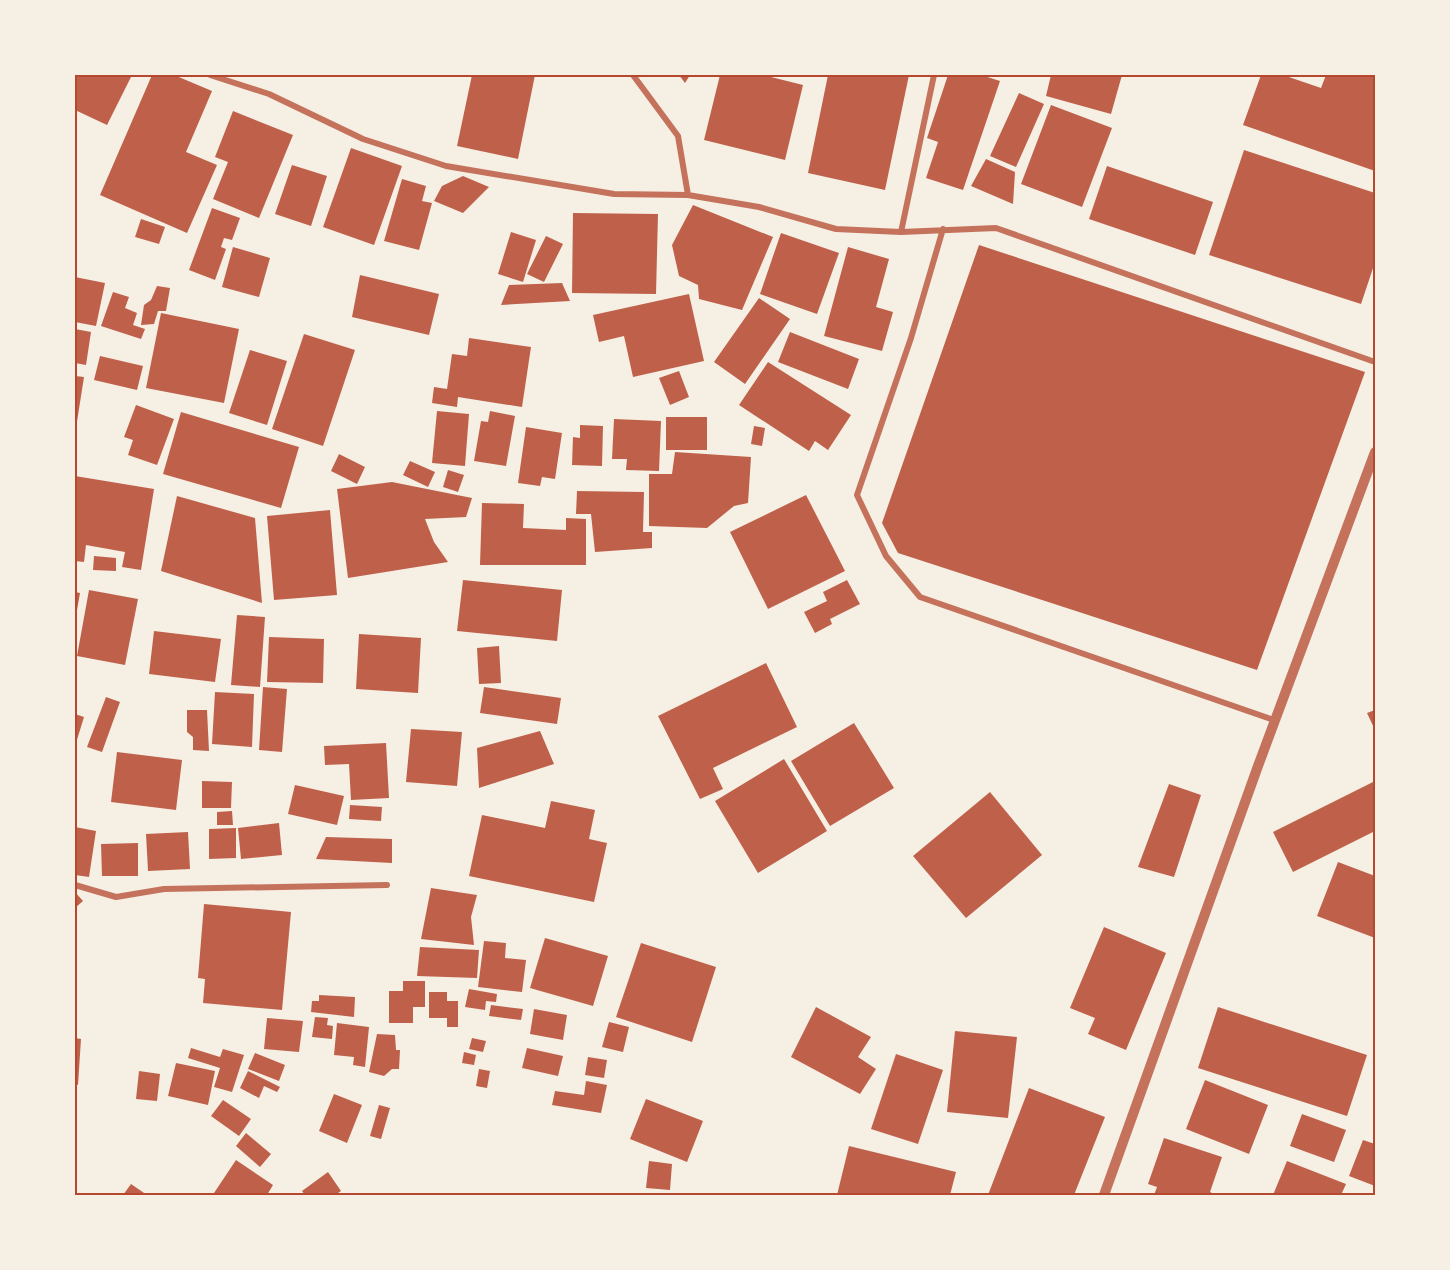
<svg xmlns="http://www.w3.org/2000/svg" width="1450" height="1270" font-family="'Archivo Narrow',sans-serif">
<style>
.building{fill:#bf614a}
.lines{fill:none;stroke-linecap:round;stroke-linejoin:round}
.minor{stroke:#c5725c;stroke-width:6}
.tertiary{stroke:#c5725c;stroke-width:10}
.neatline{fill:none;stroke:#b5482f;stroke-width:2}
</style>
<rect width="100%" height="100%" fill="#f6efe4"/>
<path class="building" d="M75,75H132L107,125L75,110Z
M152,75H174L212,91L186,152L217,165L187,233L100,195Z
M472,75H535L518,159L457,146Z
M679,75H690L685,83Z
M720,75H763L803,85L785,160L704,140Z
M828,75H909L885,190L808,173Z
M948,75H981L1000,81L963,190L926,178L938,142L927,138Z
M1051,75H1122L1111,114L1046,96Z
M1261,75H1283L1321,88L1326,75H1375V171L1243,125Z
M1019,93L1044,104L1016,167L990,156Z
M1051,105L1112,128L1082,207L1021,184Z
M233,111L293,135L259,218L213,199L228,162L215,157Z
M351,148L402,166L374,245L323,227Z
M1244,150L1375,193V262L1361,304L1209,255Z
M986,159L1015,172L1013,204L971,186Z
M292,165L327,176L311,226L275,214Z
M1107,166L1213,202L1195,255L1089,219Z
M463,176L489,187L463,213L434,201L442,186Z
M402,179L426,186L422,201L432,203L419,250L384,241Z
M693,205L773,237L742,310L699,299L698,285L679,276L672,245Z
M212,208L240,218L232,240L224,238L221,247L226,249L215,280L189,270Z
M573,213L658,214L656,294L572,293Z
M141,219L165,227L159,244L135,237Z
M511,232L536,240L523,282L498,274Z
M781,233L839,253L817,314L760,294Z
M546,236L563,244L544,282L527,274Z
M979,245L1365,372L1257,670L898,553L882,523Z
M233,247L270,258L259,297L222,287Z
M848,247L889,259L876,307L893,312L882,351L824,336Z
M360,275L439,294L429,335L352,317Z
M75,277L105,283L96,326L75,322Z
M562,283L570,301L501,305L509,285Z
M157,286L170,288L166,311H158L154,324L141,325L144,305L151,300Z
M113,292L129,297L125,308L137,313L133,325L145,329L141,339L101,326Z
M689,294L704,361L633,377L624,336L599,342L593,315Z
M759,298L790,319L745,384L714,362Z
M161,313L239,329L224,403L146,388Z
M75,329L91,332L86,365L75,363Z
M790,332L859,359L848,389L778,362Z
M304,334L355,350L323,446L272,429Z
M469,338L531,347L522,407L458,397L457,407L432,403L434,387L447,389L452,354L467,356Z
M250,350L287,361L267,425L229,413Z
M100,356L143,366L137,390L94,380Z
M768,362L851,415L828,450L815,441L809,451L739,405Z
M679,371L689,397L670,405L659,378Z
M75,376L84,377L76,428H75Z
M136,405L174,419L157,465L128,455L133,440L124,437Z
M437,411L469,414L465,466L432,463Z
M490,411L515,416L506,466L474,461L481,421L488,422Z
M181,412L299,447L281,508L163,474Z
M666,417H707V450H666Z
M614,419L661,421L659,471L626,470L627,459H612Z
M580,425L603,426L602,466L572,465L573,437L580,438Z
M754,426L765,428L762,446L751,444Z
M526,427L562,433L555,479L542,477L540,486L518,483Z
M675,452L751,457L748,503L734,506L707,528L649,526V474H672Z
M339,454L365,467L357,484L331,471Z
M410,461L435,472L428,487L403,475Z
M448,470L464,475L458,492L443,487Z
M75,476L154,489L141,570L122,567L125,552L86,545L84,562L75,561Z
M392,482L472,498L466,517L425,519L434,542L448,562L348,578L337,489Z
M577,491L644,492L643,532H652V548L595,552L591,514H576Z
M806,495L845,571L768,609L730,532Z
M177,496L255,518L262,603L161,571Z
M482,503L524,504L523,528L566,530V518L586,519V565H480Z
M330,510L337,595L274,600L267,516Z
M94,556L116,558V571L93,570Z
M463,580L562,590L557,641L457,631Z
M847,580L860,604L830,619L832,624L815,633L804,612L827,601L823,592Z
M89,590L138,599L125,665L77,656Z
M75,592L80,593L76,616H75Z
M237,615L265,617L260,687L231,685Z
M154,631L221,639L215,682L149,674Z
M359,634L421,638L418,693L356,689Z
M269,637L324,639L323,683L267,682Z
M499,646L501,683L479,684L477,648Z
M766,663L797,727L713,768L723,789L700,799L658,716Z
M263,687L287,689L282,752L259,750Z
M484,687L561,698L557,724L480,713Z
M215,692L254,694L252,747L212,744Z
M106,697L120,702L102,752L87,747Z
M187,710H207L209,751L193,750V737L187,732Z
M1375,710V730L1367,713Z
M75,714L84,717L76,743H75Z
M854,723L894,788L830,826L791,761Z
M411,729L462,732L457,786L406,782Z
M540,731L554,764L479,788L477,748Z
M386,743L389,798L351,800L349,764L325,765L324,746Z
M117,752L182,760L176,810L111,802Z
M784,759L827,831L758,873L715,801Z
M202,781L232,782L231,808H202Z
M1375,781V831L1293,872L1273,832Z
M1169,784L1201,795L1174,877L1138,867Z
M295,785L344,796L337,825L288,814Z
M990,792L1042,855L966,918L913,856Z
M551,801L595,810L589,839L607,843L594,902L469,876L482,815L545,828Z
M350,805L382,807L381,821L349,819Z
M232,811L233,825H217V812Z
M279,823L282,855L241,859L238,828Z
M75,827L96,831L89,877L75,875Z
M236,828V858L209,859V829Z
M188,832L190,869L148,871L146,834Z
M326,837L392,839V863L316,859Z
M138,843V876H102L101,844Z
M1338,862L1375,876V938L1317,916Z
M431,888L477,895L471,917L474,945L421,939Z
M75,892L83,901L75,908Z
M204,904L291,912L282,1010L203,1003L205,979L198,978Z
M1104,927L1166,953L1126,1050L1088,1034L1095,1018L1070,1008Z
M545,938L608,956L593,1006L530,988Z
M484,941L506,943L505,958L526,960L522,992L478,987Z
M641,943L716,967L692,1042L616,1017Z
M420,947L479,950L477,978L417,976Z
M403,981H425V1007H413V1023H389V991H403Z
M469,989L497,994L496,1002L486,1001L485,1010L465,1007Z
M429,992H447V1001H458V1027H447V1018H429Z
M319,995L355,997L354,1017L311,1012L312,1001H319Z
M491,1005L523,1009L521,1020L489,1016Z
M816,1007L871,1037L858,1057L876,1069L860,1094L791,1057Z
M1218,1007L1367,1055L1347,1116L1198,1068Z
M534,1009L567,1015L563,1040L530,1034Z
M315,1017L328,1018L327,1025L333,1026L332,1039L312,1037Z
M267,1018L303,1021L299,1052L264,1049Z
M609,1022L629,1027L623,1052L602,1047Z
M337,1023L369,1027L365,1067L353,1065L354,1057L334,1055Z
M955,1031L1017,1037L1008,1118L947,1112Z
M377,1034L395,1035L396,1050H400L399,1069H392L384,1076L369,1072Z
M75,1038L81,1039L78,1085L75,1084Z
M472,1038L486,1041L483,1052L469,1049Z
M191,1048L220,1057L223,1049L244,1055L232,1092L214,1087L220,1068L188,1058Z
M527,1048L563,1056L558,1076L522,1068Z
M464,1052L476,1055L474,1065L462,1063Z
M255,1053L285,1065L279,1081L248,1069Z
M896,1054L943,1070L918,1144L871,1129Z
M588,1057L607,1060L604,1078L585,1075Z
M176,1063L215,1071L208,1105L168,1096Z
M479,1069L490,1071L487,1088L476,1086Z
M139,1071L160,1074L157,1101L136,1099Z
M248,1071L280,1087L277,1092L264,1086L259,1098L240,1088Z
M1205,1080L1268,1105L1249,1154L1186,1129Z
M586,1081L607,1085L601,1113L552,1105L555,1091L584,1095Z
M1029,1088L1105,1117L1074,1195H988Z
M334,1094L362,1105L347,1143L319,1131Z
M646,1099L703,1121L687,1162L630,1139Z
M223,1100L251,1119L239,1136L211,1116Z
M379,1105L390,1108L381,1139L370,1136Z
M1302,1114L1346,1130L1334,1162L1290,1146Z
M246,1133L271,1154L260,1167L236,1146Z
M1164,1138L1222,1157L1210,1192L1216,1195H1154L1157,1187L1148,1184Z
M1363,1140L1375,1144V1186L1349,1176Z
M849,1146L956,1172L950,1195H837Z
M236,1160L273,1185L267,1195L214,1193Z
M649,1161L672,1164L670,1190L646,1188Z
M1287,1161L1346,1184L1341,1195H1273Z
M328,1172L341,1191L335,1195H305L302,1191Z
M131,1184L147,1195H123Z"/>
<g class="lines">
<path class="minor" d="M210,75L269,94L363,139L446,166L614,194L688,195L759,207L836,229L901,232L996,228L1375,362
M633,75L678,136L688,195
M943,229L911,338L857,495L886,556L920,597L1274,720
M901,232L934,75
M75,885L116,897L164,889L387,885"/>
<path class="tertiary" d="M1104,1195L1258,766L1375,452"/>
</g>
<rect width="1450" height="1270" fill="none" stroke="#f6efe4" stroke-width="153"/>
<rect x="76" y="76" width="1298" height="1118" class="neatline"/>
</svg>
